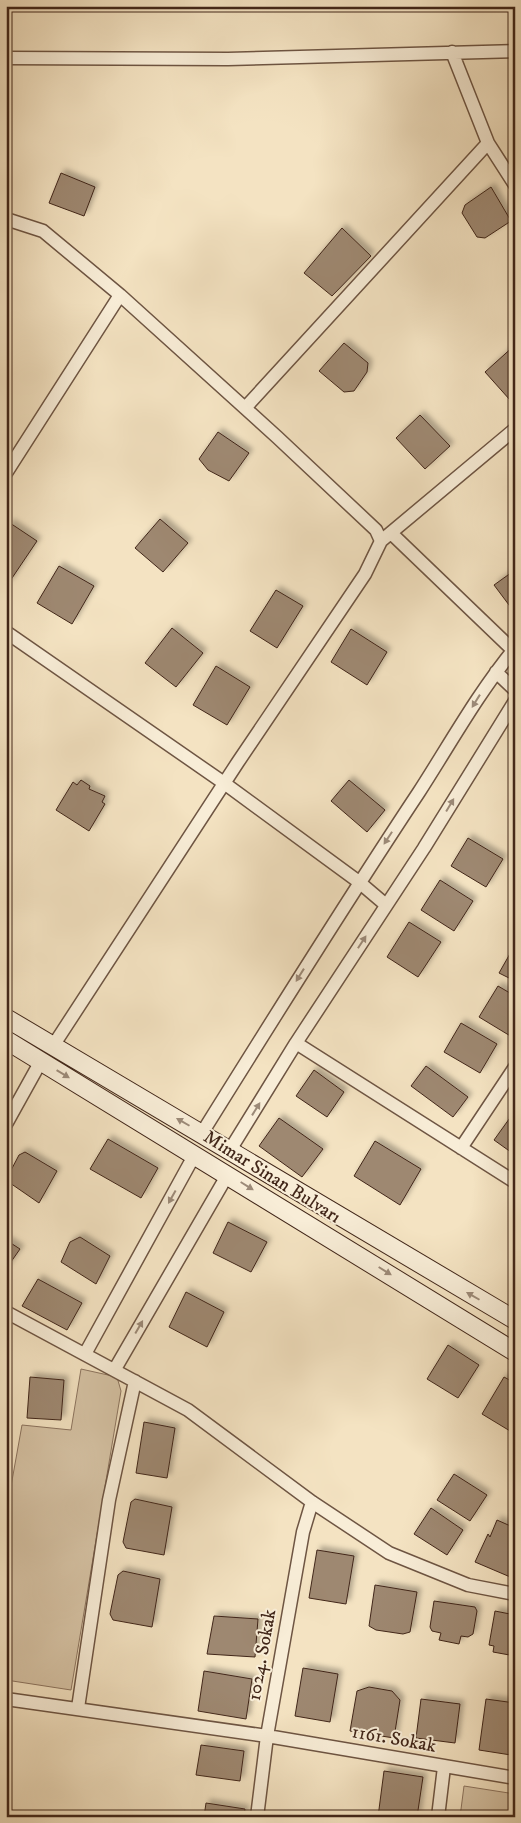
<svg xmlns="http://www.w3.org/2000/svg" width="521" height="1823" font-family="'IM FELL DW Pica',serif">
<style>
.green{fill:#d6c3a5;stroke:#8c745f}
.building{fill:#9e8871;stroke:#412619;filter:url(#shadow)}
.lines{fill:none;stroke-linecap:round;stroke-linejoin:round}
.minor-casing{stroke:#6e5543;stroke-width:15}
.secondary-casing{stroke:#412619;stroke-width:20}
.minor{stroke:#f8edd7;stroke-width:12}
.secondary{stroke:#f8edd7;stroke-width:18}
.oneway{fill:#9c8a78}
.labels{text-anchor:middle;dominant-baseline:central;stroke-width:4;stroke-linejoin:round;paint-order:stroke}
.street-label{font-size:19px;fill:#412619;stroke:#f8edd7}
</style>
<defs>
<filter id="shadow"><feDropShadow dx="4" dy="-4" stdDeviation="2.5" flood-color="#0004"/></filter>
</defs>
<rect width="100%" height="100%" fill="#f4e3c2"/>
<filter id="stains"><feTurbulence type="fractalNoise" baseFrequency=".004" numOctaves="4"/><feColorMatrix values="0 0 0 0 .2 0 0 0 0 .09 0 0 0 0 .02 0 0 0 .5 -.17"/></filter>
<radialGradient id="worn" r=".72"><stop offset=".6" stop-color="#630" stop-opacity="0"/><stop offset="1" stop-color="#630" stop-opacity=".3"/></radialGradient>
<path class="green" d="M81,1369L117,1377L121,1391L71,1690L6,1680V1514L22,1425L71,1430Z
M464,1786L515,1794V1817H460Z"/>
<path class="building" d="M61,173L95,187L84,216L49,203Z
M491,187L511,221L485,238L477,237L462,213L465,205Z
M342,228L371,256L332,296L304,273Z
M344,343L368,363L367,372L354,391L344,392L319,371Z
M515,345V396L510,400L485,372Z
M420,415L450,446L425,469L396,438Z
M218,432L249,453L229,481L208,470L199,459Z
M160,519L188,543L163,572L135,548Z
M10,523L37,541L8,584L6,583V529Z
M59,566L94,586L72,624L37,603Z
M515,570V613L494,585Z
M276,590L303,606L277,648L250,631Z
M172,628L203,653L176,687L145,663Z
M351,629L387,652L367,685L331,662Z
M216,666L250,687L227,725L193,705Z
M81,780L90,786L89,789L105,796L102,802L105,804L89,831L56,810L73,782L77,785Z
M349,780L385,810L367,832L331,801Z
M468,838L503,859L486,887L451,866Z
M440,880L473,901L454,931L421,910Z
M409,922L441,942L418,977L387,957Z
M515,945V981L499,973Z
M498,986L515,996V1033L512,1037L479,1017Z
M461,1023L497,1044L480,1073L444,1052Z
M426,1066L468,1097L453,1117L411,1086Z
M314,1070L344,1092L327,1117L296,1096Z
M512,1115L515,1117V1155L494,1140Z
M279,1118L323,1149L302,1177L259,1146Z
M108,1139L158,1168L141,1198L90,1169Z
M375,1141L421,1169L400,1205L354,1176Z
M25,1152L57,1171L39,1203L10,1183L8,1176L19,1155Z
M228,1222L267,1242L251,1272L213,1253Z
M80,1237L110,1256L96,1284L61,1262L70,1242Z
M6,1240L20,1249L6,1269Z
M38,1279L82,1303L67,1330L22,1306Z
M186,1292L224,1312L207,1347L169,1327Z
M448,1345L479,1365L458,1398L427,1379Z
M30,1377L64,1380L61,1420L27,1418Z
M504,1377L515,1383V1434L482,1414Z
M144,1422L175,1428L167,1478L136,1473Z
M454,1474L487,1495L470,1521L437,1500Z
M135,1499L172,1507L164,1555L126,1548L123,1542L131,1502Z
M431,1508L463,1530L447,1555L414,1534Z
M497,1520L515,1528V1579L475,1562L488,1534L490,1537Z
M317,1550L354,1556L346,1604L309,1598Z
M123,1571L160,1579L152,1627L113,1620L110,1614L118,1575Z
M375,1585L417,1592L410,1632L403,1634L376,1630L369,1626Z
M434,1601L475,1607L477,1611L473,1634L468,1637L461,1636L459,1644L439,1640L441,1633L432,1631L430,1627Z
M495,1611L515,1615V1656L493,1652L494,1646L489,1645Z
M214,1616L258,1619L255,1657L207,1654Z
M303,1668L338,1674L330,1722L295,1716Z
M204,1671L252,1679L246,1719L198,1711Z
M369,1687L392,1691L400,1700L394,1738L350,1731L357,1691Z
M421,1699L460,1704L455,1743L416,1738Z
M486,1699L515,1703V1731L511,1755L479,1750Z
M201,1745L244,1751L240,1781L196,1775Z
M384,1771L423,1777L417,1817H378Z
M206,1803L245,1809L244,1817H204Z"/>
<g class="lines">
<g class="minor-casing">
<path id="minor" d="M452,52L488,143L515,185
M6,58L228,59L515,51
M6,219L43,231L120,295L277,437L376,530L381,541L365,574L238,762L53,1046
M245,408L488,143
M6,473L120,295
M391,533L515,652
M381,541L515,429
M6,632L224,783L359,882L386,905
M496,672L515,690
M296,1043L515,1182
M6,1124L41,1061
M202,1133C273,1019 344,905 419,792C450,744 478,693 515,648
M461,1148L515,1067
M230,1150L296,1043L424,848L515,701
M6,1312L188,1410L312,1502L389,1553L468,1585L515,1594
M85,1354L195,1154
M115,1369L228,1174
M6,1699L267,1736L515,1778
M78,1708L109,1500L135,1381
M257,1817L267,1736L303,1532L312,1502
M438,1817L444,1767"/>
</g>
<g class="secondary-casing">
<path id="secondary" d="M6,1018L515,1320
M6,1040L515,1352"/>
</g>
<use href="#minor" class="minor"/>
<use href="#secondary" class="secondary"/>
</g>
<defs><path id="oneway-solid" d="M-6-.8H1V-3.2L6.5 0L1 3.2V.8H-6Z" transform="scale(1.25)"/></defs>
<g class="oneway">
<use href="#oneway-solid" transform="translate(476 701) rotate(122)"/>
<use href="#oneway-solid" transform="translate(450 805) rotate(-59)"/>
<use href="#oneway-solid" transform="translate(388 838) rotate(123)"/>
<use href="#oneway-solid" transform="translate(362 942) rotate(-57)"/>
<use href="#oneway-solid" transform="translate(300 975) rotate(122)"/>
<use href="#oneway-solid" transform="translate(63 1074) rotate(31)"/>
<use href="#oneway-solid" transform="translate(256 1109) rotate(-58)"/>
<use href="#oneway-solid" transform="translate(183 1122) rotate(-150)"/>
<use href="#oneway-solid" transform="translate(247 1186) rotate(32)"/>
<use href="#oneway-solid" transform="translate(172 1197) rotate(119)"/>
<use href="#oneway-solid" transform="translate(385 1271) rotate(32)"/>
<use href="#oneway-solid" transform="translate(473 1296) rotate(-150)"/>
<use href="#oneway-solid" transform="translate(139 1327) rotate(-60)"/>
</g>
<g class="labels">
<g class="street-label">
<text transform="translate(272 1177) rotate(32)">Mimar Sinan Bulvarı</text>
<text transform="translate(262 1655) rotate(-80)">1024. Sokak</text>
<text transform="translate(394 1739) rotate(10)">1161. Sokak</text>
</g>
</g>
<rect width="521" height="1823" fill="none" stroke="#f4e3c2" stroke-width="25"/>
<rect x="8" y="8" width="506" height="1808" fill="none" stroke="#412619" stroke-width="2.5"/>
<rect x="12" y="12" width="496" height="1798" fill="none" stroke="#412619"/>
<rect width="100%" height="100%" filter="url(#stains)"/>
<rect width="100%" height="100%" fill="url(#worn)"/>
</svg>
